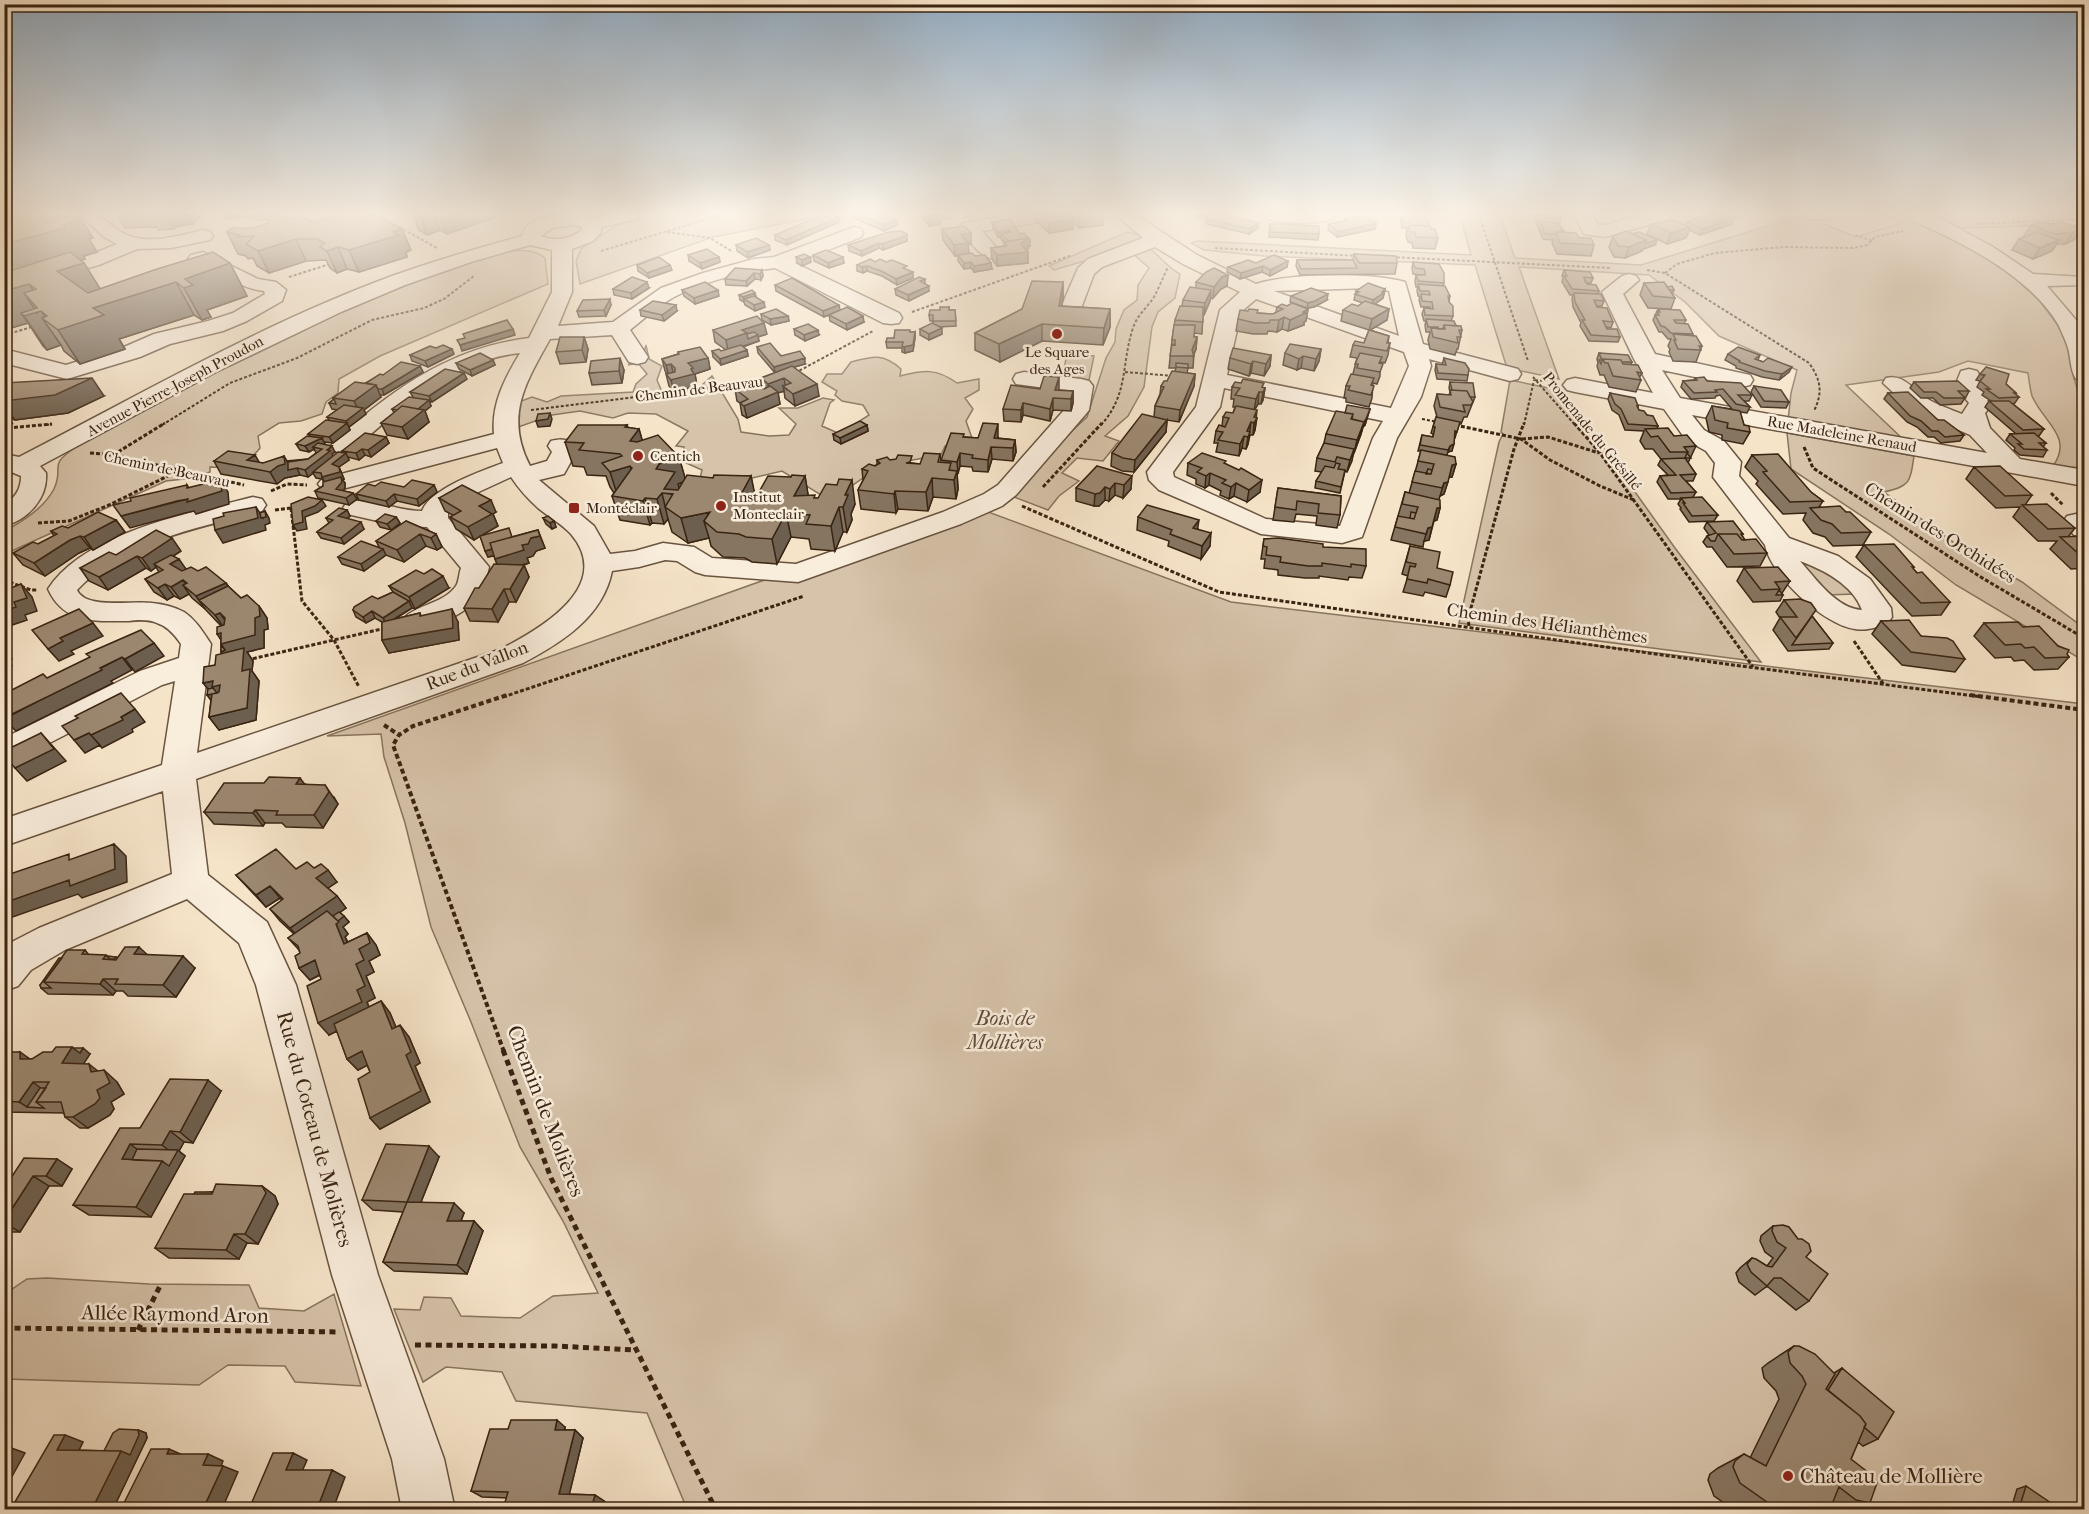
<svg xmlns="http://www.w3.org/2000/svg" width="2089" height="1514" font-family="'IM FELL French Canon',serif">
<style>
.green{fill:#d6c3aa;stroke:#88745e;stroke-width:1.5}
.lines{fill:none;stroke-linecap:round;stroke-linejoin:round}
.minor-casing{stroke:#695440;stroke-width:3}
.path-far3{stroke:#3a2412;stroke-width:2;stroke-dasharray:3 2;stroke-linecap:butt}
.path-far2{stroke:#3a2412;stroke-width:3;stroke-dasharray:4 2;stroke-linecap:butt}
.path-far1{stroke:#3a2412;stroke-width:4;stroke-dasharray:5 3;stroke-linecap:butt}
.path{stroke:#3a2412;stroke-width:5;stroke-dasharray:6 4.5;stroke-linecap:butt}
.minor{fill:#f9eddc;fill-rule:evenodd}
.wall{fill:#867561;stroke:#3a2412;stroke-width:1.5}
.shaded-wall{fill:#6d5f4f;stroke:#3a2412;stroke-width:1.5;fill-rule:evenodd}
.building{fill:#9c8871;stroke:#3a2412;stroke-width:1.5}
.poi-dot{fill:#8f2418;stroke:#f9eddc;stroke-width:2}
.labels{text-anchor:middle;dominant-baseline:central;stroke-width:5;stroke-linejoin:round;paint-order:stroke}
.far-poi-label{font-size:15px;fill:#3a2412;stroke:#f9eddc;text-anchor:start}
.far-street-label{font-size:15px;fill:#3a2412;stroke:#f9eddc}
.street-label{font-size:18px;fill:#3a2412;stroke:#f9eddc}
.near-park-label{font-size:21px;font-style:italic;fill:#614c38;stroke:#f9eddc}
.near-street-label{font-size:21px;fill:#3a2412;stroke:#f9eddc}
.near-poi-label{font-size:21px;fill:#3a2412;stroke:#f9eddc;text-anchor:start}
</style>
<rect width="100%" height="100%" fill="#f6e4c9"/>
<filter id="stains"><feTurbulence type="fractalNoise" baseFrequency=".00333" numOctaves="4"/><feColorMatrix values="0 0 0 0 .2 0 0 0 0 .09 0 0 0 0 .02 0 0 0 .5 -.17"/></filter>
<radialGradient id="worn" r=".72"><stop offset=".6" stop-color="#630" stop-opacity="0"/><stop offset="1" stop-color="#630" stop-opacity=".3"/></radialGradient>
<path class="green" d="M656,215H828L713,237L580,284L576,261L581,249L617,225Z
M1460,215H1500L1515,258L1641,265L1803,215L1855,237L1903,223L1883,215H1900L1932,226L2002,267L2039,300L2057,324L2068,345L2074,379L2084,407V468L2053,466C2074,437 2043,422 2032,396C2030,389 2029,380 2028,373L1968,361L1939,372L1846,385L1905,441L1788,421L1791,393L1797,370L1719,336L1685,302L1649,275L1519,267L1559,379L1507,368L1475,265L1264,256L1204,250L1191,243L1198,241L1471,255Z
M1931,215H2010L2029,226L1961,228Z
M1127,232L1144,236L1141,240L1118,247L1105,255L1054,270L1049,266Z
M1148,247C1160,256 1167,267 1180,274L1175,298L1158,312L1152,327L1144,387L1128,416L1105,436L1119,441L1103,461L1077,458L1062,473L1079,481L1059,496L1048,510L1014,497L1063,439L1087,417L1106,358L1115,342L1116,329L1124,310L1137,300L1138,285L1149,268L1132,253Z
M507,251C521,250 534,249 545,258L548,284L380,356L339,379L338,393L326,402L322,414L301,421L279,423L258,436L260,448C247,465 230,468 210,467V472L193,478L166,481L5,554V531C23,521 44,508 54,489C65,465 46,467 76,447L198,377L415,278Z
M646,345L649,359L662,366L657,380L662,392L658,398L692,394L712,376L738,419L741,432L769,436L789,435L796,424L779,408H798L823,398L834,400L830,403L822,426L840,434L869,415L863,405L842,401L835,395L837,391L822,382L827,374H842L851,362C873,356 883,353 901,369L900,376C924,370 936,368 957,383L979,379V390L965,398L973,409L966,421L972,438L945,446L941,455L901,462L866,476L850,487L821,495L782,471L739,481L699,483L702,470L684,462V447L676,446L688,431L656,414L628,413L613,418L580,411L552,415L513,429L516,403L532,397L547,402L561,396L633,392L636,384L647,374L638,363L628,365L643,357Z
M1067,354L1094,356L1089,380L1062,378Z
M1510,380L1563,391L1675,548L1761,662L1459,623L1499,442L1503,434L1501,432Z
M1787,433L1914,456C1910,483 1910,486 1884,492L1956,544L2022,582L2084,628V661L1956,585L1889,534L1791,469Z
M972,506L1231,602L2084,704V1509H687L647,1413L516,1401L502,1372L446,1367L423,1382L394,1309L420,1310L424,1297L451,1298L461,1316L520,1318L553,1296L598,1293L563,1221L520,1147L471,1022L431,927L405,823L384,757L381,734L327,736Z
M1788,553L1839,574L1856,594L1824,595Z
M47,1278L149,1284L249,1285L259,1308L304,1311L334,1294L361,1386L295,1382L285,1366L228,1365L199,1385L5,1379V1294L27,1279Z"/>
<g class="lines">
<g class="minor-casing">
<path id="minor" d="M80,215C111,215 101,222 125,234C148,245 179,236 203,230L210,232L213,236L210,240L171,248L137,249L99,265L51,278L44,276L41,272L44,268L85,257L117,244L104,237Z
M558,215H581L592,218L606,215H639L637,219L601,227V232L593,241L572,249V292L558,326L613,322L661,288L703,273L754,259L774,257L854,227L861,229L863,233L861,237L795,263L899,313L902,318L899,323L891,324L883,323L775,268C743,272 705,281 676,296C659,305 644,319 630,330L648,357L645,362L637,364L629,362L612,335L550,339C526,382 504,416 530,466L547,461L552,452L548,446L551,441C562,438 572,439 578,449L564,474L539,480L594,526L610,554L635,551L663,543L694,547L712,558L796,564L943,512L984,494L998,485L1065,409L1069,391L1016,384L1013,379L1016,374L1024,372L1081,379L1089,381L1093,386L1089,410L1085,415L1016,495L1002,506L961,524L798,582L705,575L695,572L677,561L665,560L639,567L612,571C603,617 561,643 523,663L196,779L208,875L267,922L296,985L378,1275L444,1459L455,1510H402L392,1459L332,1275L256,985L239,943L187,899L65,950L31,970L18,986L4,991V946L39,928L172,874L163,791L4,846V819L162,765L175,681L162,685L30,753L18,757L6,753L4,740L6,737L140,671L179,658L181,644C175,635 167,626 157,623C148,619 137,620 129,621C94,621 64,624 48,589C85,532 191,513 253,497L262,499L266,505L262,511C199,528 123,541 77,590C86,610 133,600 152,603C162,604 175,607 184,612C196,620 203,632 211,644L197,753L501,649C540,629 615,586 571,534C562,524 549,517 538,508C528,499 519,489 511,477L472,495L448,511V518L489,567C487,574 486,583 483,590C474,611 427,634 406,629L401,622C413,604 443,605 456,586C459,582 459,573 461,568L427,527C400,527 373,520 347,514L343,508L347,502C370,497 397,511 422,511C430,489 481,471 503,463L497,448L331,492L322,489L318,484L322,479L494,434C491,404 505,378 520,353C453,360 400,408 352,451L343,453L334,451L331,446C339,434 353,424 365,415C414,375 465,346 529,338L552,292V250L530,245L471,262L405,285L341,312L216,372L40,466L46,473C48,498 28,520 4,526V506C15,497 21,490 21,476L4,469V454L19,457C141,394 262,324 392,276C434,261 478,248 522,236C525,221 544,218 558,215ZM574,225L582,227V230C570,239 555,242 541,236L552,228Z
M1014,215H1056L1054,219L1047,221L982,231L1002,254L999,258C982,262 969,241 960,228L962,224L969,222Z
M1116,215H1136L1197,255L1256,284C1292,273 1368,272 1405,282L1423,344L1518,369L1521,374L1518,379L1510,381L1429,359L1431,366L1421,397L1397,438L1362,537L1342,543L1261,534L1159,490L1149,480L1147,472L1196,407L1220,310L1240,292L1183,264L1155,247L1102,267L1094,274L1075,324L1067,325L1059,324L1056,319L1078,268L1088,259L1143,238ZM1371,288L1389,291L1399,336L1274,291ZM1256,299L1404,352L1409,366L1391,408L1227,375L1241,312ZM1224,388L1383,421L1373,438L1340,526L1266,519L1174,477L1173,472L1220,407Z
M1266,215H1335L1333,219C1313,224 1288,224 1268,219Z
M1574,215H1592L1598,225H1605L1642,215H1672L1670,219L1605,237L1584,234Z
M1806,215H1831L1829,219H1808Z
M1907,215H1931L1945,221L1993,247L2033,274L2084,277V285L2047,286L2076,320L2084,335V381L2076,379C2070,370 2071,358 2068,348C2066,341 2062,333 2059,326C2031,276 1960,241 1909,219Z
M203,252L258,279L276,282L286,290L282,301L247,321L223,331L170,344L140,357L67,379L4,363V349L66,365L124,347L154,334L208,321L233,313L265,294L264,291C237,288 216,269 191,263L188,259L191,255Z
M1629,274L1636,276L1639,280L1623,294L1655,354L1750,375L1753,380L1750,385L1742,387L1662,370L1680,398L1987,453L1970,435L1911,409L1883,383L1886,378C1904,374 1912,389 1926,398C1937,405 1950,409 1962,414L1969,403L1955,386L1961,371L1969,369L1977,371L1980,376L1979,385L1994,403L1985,413L1990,428L2020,459L2084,470V486L1692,415L1704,430L1724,441L1741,462L1739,476L1789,538L1838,556L1870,579L1891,608L1892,617L1887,624C1877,627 1866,631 1855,629C1824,625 1771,576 1765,545L1713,477L1715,463L1706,451L1686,440L1664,409L1575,392L1567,390L1563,385L1567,380L1575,378L1653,393L1634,359L1602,292L1622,276ZM1800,561C1824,570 1853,585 1862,610C1837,609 1816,579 1800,561Z
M2076,514L2084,516V537L2074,535L2063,522L2067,516Z"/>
</g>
<path class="path-far3" d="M1479,215L1528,361
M306,222L337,215
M1977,224L2084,219
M399,227L437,248
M667,232L710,238L733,252
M1855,235L1873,241
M1215,248L1358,256
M601,251L721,215
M1392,257L1612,268
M1647,270L1665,273L1809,363C1821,380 1823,392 1814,411
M1665,273L1677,264L1715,253L1783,247L1854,248L1867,245L1875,237L1903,231
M289,277L330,264
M912,312L1072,255
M5,335L35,326
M1125,372L1175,376
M795,373L873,331
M1533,377L1575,425
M1535,380L1554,382
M531,410L765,381
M1422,419L1438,422
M11,425L14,421
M46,425L52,424
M162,425L230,383L297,358L372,320L424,308L444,299L474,276
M1101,425C1129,394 1121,364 1133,328C1137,315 1147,308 1154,297C1159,288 1163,277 1168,267
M1524,425L1534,380"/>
<path class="path-far2" d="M1574,423L1600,453L1753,667
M1455,425L1521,439L1550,460L1600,486L1634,500
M8,428L52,424
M4,432L12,423
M1522,439L1548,437L1599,453
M1804,447L1813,468L1979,576L2084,638
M90,453L113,455L244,485
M113,455L165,423
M1043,487L1102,423
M271,491L287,484L307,485
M2051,493L2063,505
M1022,506L1219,592L1733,665L1982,697
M291,508L302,601L334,640L359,687
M275,510L291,508
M38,523L69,521L109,505L178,471
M4,580L31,590H38
M1469,626L1468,619L1514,449L1524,423
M1854,641L1884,685
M247,660L386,628
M503,697L804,596"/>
<path class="path-far1" d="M1970,695L2084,710
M384,725L399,735
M504,1052L393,745L399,735L413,726L507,695"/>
<path class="path" d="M503,1050L551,1178L716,1510
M4,1328L340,1332
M138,1330L161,1284
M415,1345L555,1346L636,1350"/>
<use href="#minor" class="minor"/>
</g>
<path class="wall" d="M4,215L93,238L89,239L97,252L83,256L85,259L81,260L84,263L100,289L230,263L247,296L207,310L211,317L202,320L194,315L119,339L125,349L80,364L64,351L61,345L47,350L43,346L28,323L4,330Z
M117,215H202L193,224L178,226L174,229L158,230L157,227L125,228Z
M221,215H285L291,219L314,223L402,229L411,250L406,252L407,257L359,272L347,269L337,273L330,268L326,260L306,261L269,273L257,266L253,258L248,259L246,256L238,254L227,232L254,228L268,223L271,220H259L250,216L226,219Z
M413,215H502L447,234L440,230L427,235L419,230Z
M852,215H885L897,225L884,231L853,218Z
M920,215H950V218L940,220V224L929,226Z
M1036,215H1069L1071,216V215H1103V225L1079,228L1073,222V229L1049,233L1036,221Z
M1193,215H1226L1258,228L1249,234L1206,224V219L1211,215L1197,218Z
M1400,215H1426L1425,218L1431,229L1438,238L1435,249L1413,248L1412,243L1408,242L1406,236L1407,228H1402Z
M1533,215H1562L1559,225L1564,232L1594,245L1591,256L1557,254L1552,243L1553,240L1543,239Z
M1730,215H1748L1737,218Z
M2082,216H2085V232L2081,230L2074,240L2065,244H2057L2052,251L2033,259L2012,250L2019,239L2025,237L2024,236L2031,225L2079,229L2075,227Z
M839,217V222L787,245L775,240V235Z
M1345,218L1376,223L1375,229L1337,237L1328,230L1329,224L1345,221Z
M1695,218L1732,224L1700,235L1689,230L1686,238L1667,244L1647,234L1651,224L1685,226L1687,222L1694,220Z
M992,222L1020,234L1030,246H1028V249L1027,250L1028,263L997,266L992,259L991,248L1004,246V242L1001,239V237H998L993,228Z
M1270,224L1319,234L1318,240L1269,237Z
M942,229L971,244L968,245L969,254L975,256L992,269L974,272L971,268L964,269L958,261V255L955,256L943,240Z
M1613,236L1655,245L1643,249L1642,251L1625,258L1614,257L1609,247Z
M907,239V241L883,250L879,248L862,256L849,251L848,245Z
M736,245H769L770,250L748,258L737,251Z
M1354,254L1397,263L1395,274L1300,275L1296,266L1297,260H1353Z
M688,255L719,257L720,262L702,269L689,261Z
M813,255L843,257L844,263L829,268L814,261Z
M796,257H810L811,262L802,266L797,263Z
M1288,261L1287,267L1270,276L1262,272L1240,279L1227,272L1228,267Z
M886,262L908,270L913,278L897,285L882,276L867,271L863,273L857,271V265Z
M1413,262L1444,283L1443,286L1450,296L1449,301L1453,316L1451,321L1462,330L1458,349H1457L1455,355L1430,349L1428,340L1430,332H1426L1425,325L1426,321H1424L1422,314L1424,308H1430V307H1421L1419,300L1420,297L1418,296L1417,290L1418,287H1416L1415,281L1416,275H1423L1413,274L1412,268Z
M637,265L672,270L649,278L638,271Z
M762,270L763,276L761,280L755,279L747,286L726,285L725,279Z
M1564,270L1593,278L1591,283H1586L1599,291L1598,294L1604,301L1602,306H1597L1613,322L1611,328L1606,327L1607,329L1620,337L1618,342L1589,341L1580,326L1581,323L1573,307L1572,298L1573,295H1570L1562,282L1563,278L1562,276Z
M1228,275L1227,286L1221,289L1213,298H1211L1210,301L1204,315H1203L1202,334L1194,333V337H1197L1196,349L1194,354L1193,368H1188L1187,373L1195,374L1194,386L1179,422L1167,420L1166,432L1134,472L1122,471L1111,466L1112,453L1154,417L1155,406L1160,394L1161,386L1167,381L1175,371L1176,368H1169L1172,340L1175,320L1182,306L1183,300L1196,287V282Z
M925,279V284L929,291L909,301L896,295L895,289Z
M1063,282V299L1061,306L1110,309V327L1103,345L1042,341L1000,362L975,350V333L1022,309Z
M1644,283L1667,287L1674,290L1672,294L1675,298L1671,309L1648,308L1640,295Z
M775,285L840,310L864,322L847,330L830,321L829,315L824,317L776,291Z
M649,288L632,299L614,295L613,289Z
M1385,289L1383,298L1375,304L1389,309L1387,320L1370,330L1389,336L1388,343H1390L1388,355L1385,363L1380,362V376L1377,384L1373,383L1372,398L1369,407L1346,402V398H1344L1346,386L1353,374L1357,358L1350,357L1353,345L1364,343L1369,330L1341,321L1343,310L1358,306L1363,303L1354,300L1356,291Z
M682,290L719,296L695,304L684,296Z
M755,293L756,297L765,307L755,311L745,305L744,302L740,300L739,295Z
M1291,296L1327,300L1314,307L1307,308L1290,302Z
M611,305L606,316L579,317L577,311Z
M1287,306L1308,309L1306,321L1304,322V325L1288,331L1282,329L1277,332L1268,331L1267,334H1253L1236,331L1238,319L1258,313L1273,314L1276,312L1277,307Z
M949,307V310H955L956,326L939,327L942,334L929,340L920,335V329L933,324V321H930L929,315Z
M1658,309L1686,320L1684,324L1702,346L1696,362L1673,361L1669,352L1670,349L1668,346L1671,339H1668L1662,332H1659L1653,320Z
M640,310L677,311L664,321L641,316Z
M761,314L788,316L789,321L771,325L762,320Z
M794,329L819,335L805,341L795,335Z
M713,330L767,334L758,337L759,341L743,347L747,350L748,356L721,365L713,357L712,351H721L726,350L715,342Z
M910,332H915V338L913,351L905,353L902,352V348H887L886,342L894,338Z
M584,337L588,349L586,362L560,364L556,352Z
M757,347L805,364L794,367L819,396L795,406L785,398L784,391L778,393L780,404L747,418L742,415L740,403L737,401L735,389L753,386H762L761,378L775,373L758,353Z
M1321,349L1319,361L1314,371L1301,368L1297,370L1283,365L1285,353Z
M678,352L708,358L710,369L695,374L697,386L674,392L669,386L666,374H667L665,371L662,359L678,354Z
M1599,353L1632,362L1631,364L1642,373L1639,378L1641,380L1636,392L1609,387L1604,375H1600L1597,366L1598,363L1597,359Z
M454,354L428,367L412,361L410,355Z
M1728,354L1760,355L1758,360L1789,372L1779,380L1762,377L1736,368V366L1725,360Z
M1271,355L1270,366L1264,376L1251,373L1249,376L1228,369L1230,358Z
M1444,358L1468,375L1467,381L1437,379L1435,370L1436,364L1442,365Z
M493,360L495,365L472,376L459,369L456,363Z
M420,366L423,372L384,395H380L381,397L364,410L366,414L349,427L350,430L333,443L324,442L325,444L335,452L332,454L333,456L344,453L342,451L386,437L389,443L371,457L365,455L359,460L348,457L349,460L339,467L342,474L344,479H342L345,483V488L343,491L353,493L357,499L349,505L318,498L315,491L323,486L324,482L322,479L316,478L313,473L308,477L300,475L285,478L277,484L221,474L214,461L263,463L308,459L316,453L314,449L309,452L300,450L296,444L310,436L308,434L329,420L327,417L337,410L332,409L329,403L334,399L333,398L383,375Z
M624,370L622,383L592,385L589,373Z
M1980,374L2006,384L2016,393L2015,394L2019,397L2015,403L2013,404L2044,429L2039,436H2037L2046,443L2043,447L2047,450L2043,457L2020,455L2014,450L2015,448L2006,440L2010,434L2015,433L1985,407L1989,401H1991L1982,395L1984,392L1977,387L1980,381L1976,380Z
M1695,378L1752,395L1749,401H1744L1750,407L1747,413L1740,412L1744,425L1750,432L1743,444L1722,440V435L1709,432L1706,418L1712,406L1732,409L1720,395L1716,396L1715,398L1691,399L1681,387L1683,381L1694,380Z
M467,379L432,402L429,401L431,406L425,411L429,422L408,439L387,435L381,423L394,413L392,409L413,397L410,392Z
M1450,382L1475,397L1467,417H1464L1461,424H1459L1455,438H1454L1452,451L1448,452L1447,455L1456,464L1452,477H1449L1444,494L1440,496L1439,499L1440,508L1437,520L1434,521L1429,540L1424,541L1423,547L1391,540L1405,492L1409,493L1421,451H1418L1422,435L1433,437V434L1431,433L1436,417H1437L1434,406L1437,394L1449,395L1450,392L1449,388Z
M1914,382L1969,391L1966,397H1964L1965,398L1961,404L1940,405L1933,398H1921L1910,388Z
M4,383L104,396L68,413L15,420L7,417H4Z
M1754,386L1789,402L1786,408L1761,407L1751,392Z
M1232,387L1265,388L1263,400L1261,404H1258L1255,409L1256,418H1257L1255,430L1253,435H1250L1248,444L1246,449L1242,448L1239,456L1216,452L1218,443H1214L1216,431L1222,426L1223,417L1233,413L1235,407H1233L1234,399H1231Z
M1040,389L1073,391V403L1071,411L1053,410L1050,421L1023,415L1021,422L1004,421L1003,409Z
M1610,393L1638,406V408L1639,410L1647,415L1658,426L1657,429L1696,446L1688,463L1696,474L1693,481H1686L1696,492L1693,497L1718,515L1714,521L1689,522L1680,509L1681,508L1678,504L1681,499H1668L1657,482L1660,476L1668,475L1658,465L1661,459L1653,449H1645L1640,441L1644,431L1625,430L1619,415L1612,410L1608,399Z
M1888,393L1938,420L1964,435L1960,441L1941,443L1934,437H1928L1917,427L1907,422L1884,399Z
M1370,409L1365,425L1363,427L1361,434L1347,472L1345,471L1340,493L1315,488L1316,481L1322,472L1315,471L1317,458L1324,443L1326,434L1345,413Z
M627,425L628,428L639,429L642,440L679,457L685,479L751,476L755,498L791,477L805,476L808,496L815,498L855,504L851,514L852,520L847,532H843L835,551L811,549L809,539L791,537L777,564L752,562L745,558L723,557L711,546L709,538L688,543L672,532L668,519L664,524L652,523L650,525L620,520L612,496L614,493L610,487L606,476L587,475L584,467L573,466L565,442Z
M867,425L868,431L841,444L834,440L833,434Z
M964,437L978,438L998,437V438L1015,440L1016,452L1013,461L992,459L988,472L973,471L972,467L960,466L957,474L958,489L956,499L933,497L928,511L898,509L896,513L861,509L858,490L863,480L862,469L877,465V460H890L920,464L940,454L941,460Z
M1752,455L1811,492L1823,501L1819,507L1846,512L1871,532L1863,545L1833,546L1825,537L1813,533L1803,520L1806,513L1783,514L1756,484L1758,481L1745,467Z
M1188,463L1226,464L1260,492L1247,502L1234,496L1229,499L1220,495L1221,491L1209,485L1205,488L1196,484V479L1187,475Z
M1097,466L1131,489L1123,498L1115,495L1109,501L1105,500L1099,506H1094L1076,501V488Z
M1974,467L2032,495L2025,505L2075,528L2068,537L2085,536V568L2071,569L2050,549L2057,541H2038L2013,517L2020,507L1996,508L1966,479Z
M434,485L437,492L419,506L397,501L389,507L359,500L356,494L375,486L404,487Z
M1278,488L1341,496L1340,515L1337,528L1316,525L1317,516L1296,514L1294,522L1273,520Z
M439,498L496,512L493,514L498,526L482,535L512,537L538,530L545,548L536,551L533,556L527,558L529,563L524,565L529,577L516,602H509L498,622L470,621L464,608L497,564L494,556L488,557L480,536L474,540L456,529L450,517L453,515L445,511Z
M347,510L350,516L347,519L364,529L344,544L321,538L317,532L329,523L326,518Z
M396,517L400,523L391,530L380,527L376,521Z
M1138,517L1198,529L1210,546L1201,559L1168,546L1169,541L1137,530Z
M543,518L554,521L556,527L552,529L546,524Z
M116,520L125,532L93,550L90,548L79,553L45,576L23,565L13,553L38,544L54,536L51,531Z
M406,521L436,534L442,547L437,550L426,546L404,562L386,555L364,571L342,564L338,557L379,547L376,541Z
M1707,522L1743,534L1742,536L1745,540L1767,553L1760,566L1727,567L1712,547H1707L1703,542L1707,536L1709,535L1704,528Z
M1264,539L1323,547L1366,566L1362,578L1349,577L1348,580L1319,576V578H1305L1278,575V570L1264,568L1265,559H1261Z
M1864,545L1914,567L1913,569L1950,602L1941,615L1912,616L1856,557Z
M1410,546L1437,568L1450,585L1446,597L1425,592L1423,596L1403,592L1408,576L1402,574Z
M181,551L173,556L186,569L198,571L226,583L228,586L241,598L259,606L267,618L268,629L264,630V648L247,652L253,661L252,671L259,681L256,720L219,730L209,717L215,665L222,653L221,652V626L205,609L192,598L189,594L180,599L174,596L167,600L154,592L145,579L159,572L156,567L151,571L146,568L108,590L89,581L80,568L116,555Z
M1744,568L1790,581L1782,593L1783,595L1780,601L1753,602L1737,581Z
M389,586L449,588L415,609L412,608L395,619L420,613L421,616L458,622L459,640L389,653L382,640V622L375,618L366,623L356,617L353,610L393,592Z
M1784,600L1812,616L1833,643L1829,649L1788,651L1773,630L1780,618L1776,612Z
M1881,621L1921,636L1965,659L1955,672L1902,665L1872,634Z
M1984,623L2023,627L2067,654L2069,657L2058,669L2034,670L2024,660L2014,661L2011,657L1995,658L1974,636Z
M305,784L334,797L338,804L323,828L286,827L282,823H265L263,826L214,824L204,812Z
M314,868L337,882L328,888L337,896L346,908L340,912L349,922L343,927L348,934L345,937L348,942L367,933L376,945L380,955L369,961L374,972L366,976L375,998L367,1002L369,1007L381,1001L390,1013L396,1027L409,1037L420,1063L415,1066L430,1102L380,1129L370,1118V1072L367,1065L358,1070L347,1059L337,1031L329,1035L321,979L320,975L310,980L299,968L300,953L299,950L288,938L294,934L280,921L270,909L282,900L280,898L266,907L236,875L296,869Z
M85,950L89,955L116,957L117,958L147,955L195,968L176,997L128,996L123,991H116L113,995L48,994L41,988L40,985Z
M20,1052L30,1059L90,1054L83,1064L117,1082L124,1094L111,1102L114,1109L110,1115L88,1128H80L65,1117L64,1113L4,1112V1055Z
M221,1091L193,1143L184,1142L179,1151L185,1156L151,1217L89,1215L73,1205L140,1128Z
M439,1157L421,1202L464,1213L461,1221H474L483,1231L467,1274L394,1271L383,1262L403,1212L373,1210L362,1200Z
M57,1159L72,1169L62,1186H49L20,1232H4V1181H9Z
M262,1186L275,1196L278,1204L258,1244L247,1243L239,1259L169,1258L155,1248L194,1194Z
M1773,1226L1806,1257L1809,1301L1796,1310L1768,1287H1766L1755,1295L1739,1282L1736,1273L1740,1268L1752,1258L1767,1266L1773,1258L1765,1252L1760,1241L1761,1236Z
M1794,1346L1834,1373L1842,1368L1878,1439L1863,1446L1858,1442L1851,1459L1870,1503L1853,1509H1733L1714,1496L1708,1480L1710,1474L1718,1468L1744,1454L1750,1458L1779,1399L1776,1391L1764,1378L1762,1368L1768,1363Z
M565,1427V1430H575L583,1438L569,1494L595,1495L604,1501L482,1497L471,1491L508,1429Z
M138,1430L146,1433L147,1438L113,1509H19L12,1507L83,1442L79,1450L104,1451Z
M2026,1486L2052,1509H2011L2017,1489Z"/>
<path class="shaded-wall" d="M39,215H79L93,238L89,239L97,252L83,256L85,259L7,280L4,276V224L15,241L39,217Z
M166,215H202L193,224L178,226L174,229Z
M224,215H250V216L226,219Z
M271,215H284L273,220Z
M431,215H434L440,230L427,235L421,218Z
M449,215H502L447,234L441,218Z
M928,215H950V218L940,220V224L929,226Z
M964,215H975V216L964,218Z
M1096,215H1103V225L1079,228V218Z
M1197,215H1212L1197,218Z
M1739,215H1748L1737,218Z
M839,217V222L787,245L786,240Z
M1734,218L1732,224L1700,235L1703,229Z
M1073,219V229L1049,233V223Z
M897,220V225L884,231L883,225Z
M1258,223V228L1249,234L1250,229Z
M1376,223L1375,229L1337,237L1338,232Z
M1690,227L1686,238L1667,244L1671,233Z
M402,229L411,250L406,252L407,257L359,272L349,250Z
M2081,229L2074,240L2065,244L2072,233Z
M1009,230V236L1001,234V237H998V232Z
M971,233V244L968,245L969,254L955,256L954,245L961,235Z
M907,234V241L883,250L882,244Z
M1028,238L1030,240V246H1028V249L1025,252H1028V263L997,266V255L1021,244Z
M296,239L306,261L269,273L258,251Z
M1646,240H1657L1655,245L1643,249L1642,251L1625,258L1629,247Z
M2059,240L2052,251L2033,259L2040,248Z
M879,243V248L862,256L861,251Z
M769,245L770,250L748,258L747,252Z
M338,247L347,269L337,273L327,251Z
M719,257L720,262L702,269L700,263Z
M810,257L811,262L802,266V260Z
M843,257L844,263L829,268L828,263Z
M1288,261L1287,267L1270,276V270Z
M971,262V268L964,269V263Z
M84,263L104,295L78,303L57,271Z
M230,263L247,296L207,310L211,317L202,320L184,288L185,279Z
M991,263L992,269L974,272V266Z
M670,265L672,270L649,278L647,273Z
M867,266V271L863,273L862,267Z
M1263,266L1262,272L1240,279L1241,273Z
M762,270L763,276L761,280L760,274Z
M913,272V278L897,285L896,279Z
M754,273L755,279L747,286L746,281Z
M1228,275L1227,286L1221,289L1213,298L1214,287L1222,277Z
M176,282L194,315L119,339L125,349L80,364L58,330L93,308Z
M647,282L649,288L632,299L631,293Z
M1063,282V299L1059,323V306Z
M29,284L51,317L41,311L49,323L42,318L61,345L47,350L24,316L21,313L28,323L4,330V291ZM24,293L37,308V313Z
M929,286V291L909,301L908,295Z
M1385,289L1383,298L1372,306L1373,300Z
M718,290L719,296L695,304L694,298Z
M1211,290L1210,301L1204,315L1205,303Z
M755,293L756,298L744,299V303L743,297Z
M1328,294L1327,300L1314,307L1307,308L1308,303Z
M610,299L611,305L606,316L604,310Z
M764,302L765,307L755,311L754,305Z
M676,305L677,311L664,321L662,315Z
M839,305L840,310L824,317L823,311Z
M1110,309V327L1103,345L1104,328Z
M1308,309L1306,321L1304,322V325L1288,331L1290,320Z
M1389,309L1387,320L1369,331L1372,319Z
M788,316L789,321L771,325L770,319Z
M863,316L864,322L847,330L846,324Z
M1284,317L1282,329L1277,332L1279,320Z
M764,323L767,334L758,337L759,341L728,351L726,340L742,330Z
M1042,324V341L1000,362L999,344Z
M942,328V334L929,340V334Z
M513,329L515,335L462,351L460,345Z
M818,330L819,335L805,341L804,335Z
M915,332V338L913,351L905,353L904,347Z
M584,337L588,349L586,362L582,350Z
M1197,337L1196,349L1193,356L1192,350Z
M452,349L454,354L428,367L425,361Z
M1321,349L1319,361L1314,371L1316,359Z
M747,350L748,356L721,365L720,359Z
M1271,355L1270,366L1264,376L1266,364Z
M1303,356L1301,368L1297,370L1299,359Z
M620,358L624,370L622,383L619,371Z
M708,358L710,369L695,374L697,386L674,392L671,380L688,363Z
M805,358V364L775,373L774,367Z
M493,360L495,365L472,376L470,370Z
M1253,361L1251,373L1249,376L1251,364Z
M671,364L674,376L669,377L666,365Z
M420,366L423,372L384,395L382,389Z
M1792,367L1789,372L1779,380L1782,374Z
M464,373L467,379L432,402L429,396Z
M1195,374L1194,386L1179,422L1180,410Z
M1059,377V389L1056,398L1055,390Z
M92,378L104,396L68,413L15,420L4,406V401Z
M784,378L786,389L783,386L784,391L778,393L780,404L747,418L744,406L762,388L765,386L767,397L770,395L768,384Z
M817,384L819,396L795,406L793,394Z
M376,385L381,397L364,410L366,414L349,427L346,421L359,411L354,401Z
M1265,388L1263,400L1261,404L1263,392Z
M1073,391V403L1071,411V399Z
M1259,392L1258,404L1254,411L1256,399Z
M1053,398V410L1050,421V409Z
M429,400L431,406L425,411L429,422L408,439L402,427L412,413Z
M1023,403V415L1021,422V410Z
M1370,409L1368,415L1365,425L1363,427L1361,434L1354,453L1357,440Z
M1257,410L1255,430L1253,435L1254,423V417Z
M550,413L552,419L550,426L538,427L536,421Z
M1167,420L1166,432L1134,472L1135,460Z
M1251,422L1248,444L1246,449L1248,437L1247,431Z
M347,423L350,430L333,443L329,437Z
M998,424V437L995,447L994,438Z
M627,425L631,439L639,429L646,453L637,465L625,427Z
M867,425L868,431L841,444L840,438Z
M1244,436L1242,448L1239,456L1240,444Z
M386,437L389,443L371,457L368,450Z
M322,438L325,444L313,447L314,449L309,452L305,446Z
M1015,440L1016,452L1013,461V448Z
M1454,444L1452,451L1448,452L1450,446Z
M332,446L335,452L332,454L334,457L308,477L305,470Z
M991,447L992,459L988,472V460Z
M362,449L365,455L359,460L356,453Z
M1354,449L1352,461L1347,472L1350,460Z
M346,453L349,460L339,467L342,474L344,479H342L345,483V488L339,496L325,483L322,477L332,464Z
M960,453V466L958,474L957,462Z
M255,455L262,467L247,460Z
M284,456L291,468H297L300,475L285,478L277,484L270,472Z
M679,457L686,481L678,484L682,496L666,493L656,469L659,464Z
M1456,464L1452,477H1449L1452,465Z
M630,466L637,490L618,497L610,472Z
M957,471L958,489L956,499L954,480Z
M1210,473L1209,485L1205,488L1206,476Z
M751,476L756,500L739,498Z
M805,476L809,500L794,496Z
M1132,476L1131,489L1123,498L1124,485Z
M932,478L933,497L928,511L926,492Z
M220,480L228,492L229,504L196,514L194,511L185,513L130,528L121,516L188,499L187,485L195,497Z
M852,480L855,504L851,514L852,520L847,532L843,507L845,495Z
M1262,480L1260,492L1247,502L1249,490Z
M1448,482L1444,494L1440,496L1444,483Z
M1115,483V495L1109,501L1110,489Z
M1236,483L1234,496L1229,499L1231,487Z
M434,485L437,492L419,506L417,499Z
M1105,487V500L1099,506H1094L1095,494Z
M895,491L898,509L896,513L894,494Z
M353,493L357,499L349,505L346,498Z
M662,493L668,519L664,524L657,499Z
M394,494L397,501L389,507L386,501Z
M645,498L652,523L650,525L643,501Z
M322,500L326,506L318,512L305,517L307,529L297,531L293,525L302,511Z
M491,500L496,512L493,514L498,526L474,540L468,527L479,506Z
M256,507L263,518L265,511L269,518L270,523L265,525L266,530L223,543L215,530Z
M839,507L843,532L835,551L831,526Z
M1437,508H1440L1437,520L1434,521Z
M347,510L350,516L342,523L338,516Z
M710,512L704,521L709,538L688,543L681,518Z
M786,513L791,537L777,564L772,539Z
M396,517L400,523L391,530L387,524Z
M116,520L125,532L93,550L84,537Z
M1199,520L1197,533L1193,528Z
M554,521L556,527L552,529L550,523Z
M361,522L364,529L344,544L341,538Z
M1432,527L1429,540L1424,541L1428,528Z
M1211,533L1210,546L1201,559L1202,546Z
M420,534L426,546L404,562L397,550Z
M436,534L442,547L437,550L431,538Z
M80,536L90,548L79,553L45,576L34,563L70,540Z
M540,536L545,548L536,551L533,556L527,558L529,563L500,571L495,559L522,545L531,538Z
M172,538L181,551L157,566L154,564L156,567L151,571L142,558Z
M514,543L517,549L488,557L485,551Z
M383,549L386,555L364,571L361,564Z
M137,556L146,568L108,590L99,577Z
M179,559L188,572L179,577L170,564Z
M524,565L529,577L516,602L510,589Z
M443,576L449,588L415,609L409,597Z
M183,580L192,593L183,585L189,594L180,599L171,587Z
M226,583L234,595L199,600L205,609L196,596Z
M21,584L32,597L37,611L25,615L27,620L12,625L9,621L4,623V611L14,602Z
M165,584L174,596L167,600L158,588Z
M504,589L509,602L498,622L492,609Z
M409,601L412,608L386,624L383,618Z
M259,606L267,618L268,629L264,630V648L247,652L253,661L252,671L259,681L256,720L219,730L209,717L247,708L225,658L221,652L225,650L221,644L223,643L217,634Z
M452,609L458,622L459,640L389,653L382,640Z
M372,611L375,618L366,623L363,617Z
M220,613L229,626L224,628L215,615Z
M93,623L103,636L71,651L74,654L59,661L48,649L60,638Z
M4,642L7,644L12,659L10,660L12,666L4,669Z
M154,643L164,656L135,672L125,659Z
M122,657L132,670L111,681L113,683L16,731L4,719Z
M213,681L220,685L230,698L212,702L207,695L212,694L203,683Z
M135,709L145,722L132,729L133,732L102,748L91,735Z
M41,733L66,761L27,781L15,768Z
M89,733L100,745L85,753L74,740Z
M300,778L309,790L296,784Z
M325,785L338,804L323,828L314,815Z
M255,810L265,823L263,826L253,813Z
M114,844L126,856L127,882L82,898L78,894L4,920V903Z
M328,870L337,882L325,890L316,878Z
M270,886L280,898L266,907L256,895Z
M337,896L346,908L301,940L290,928Z
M344,916L349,922L343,927L348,934L345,937L353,956L344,944L336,924L337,921Z
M367,933L376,945L380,955L369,961L374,972L366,976L375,998L367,1002L371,1013L329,1035L318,1023L356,964L359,949Z
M139,947L152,959L134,954Z
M183,956L195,968L176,997L163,985Z
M315,960L325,972L310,980L299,968Z
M103,979L116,991L113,995L100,984Z
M381,1001L390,1013L401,1040L392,1029Z
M400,1025L409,1037L420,1063L415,1066L430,1102L380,1129L370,1118L406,1055Z
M72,1047L80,1053L83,1048L90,1054L77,1074L62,1063Z
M362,1051L372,1063L358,1070L347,1059Z
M20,1052L35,1063L20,1059Z
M89,1064L103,1075L91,1072Z
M104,1070L117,1082L124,1094L111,1102L114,1109L110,1115L88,1128L73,1117L97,1090Z
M208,1080L221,1091L193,1143L180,1132Z
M33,1082L48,1094L36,1102L27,1107L19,1102Z
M170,1131L184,1142L179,1151L185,1156L151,1217L136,1207L162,1161L175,1155L162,1145Z
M130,1144L145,1155L139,1165L122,1159Z
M429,1146L439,1157L417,1212L407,1202Z
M57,1159L72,1169L62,1186L46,1176Z
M33,1176L49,1186L20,1232L4,1223V1221Z
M262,1186L275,1196L278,1204L258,1244L245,1234Z
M454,1203L464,1213L457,1231L447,1221Z
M474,1221L483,1231L467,1274L457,1265Z
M234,1234L247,1243L239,1259L226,1250Z
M557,1420L565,1427L563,1437L555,1430Z
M138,1430L146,1433L147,1438L113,1509H92L121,1451Z
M575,1430L583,1438L568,1500L559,1494Z
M65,1435L83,1442L76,1456L57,1450Z
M6,1446L25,1453L4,1491V1449Z
M169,1449L185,1456L167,1454Z
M293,1453L307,1460L300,1476L286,1470Z
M208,1454L223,1461L219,1472L203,1465Z
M223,1466L238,1472L222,1509H203Z
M332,1470L345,1477L333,1509H317Z
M595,1495L604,1501L601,1509H591Z"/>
<path class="building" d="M4,215H46L39,217L46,223L72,216L78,221L63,225L66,228L4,244V227L8,226L4,223Z
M283,215L291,219L300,216L314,223L341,215H377L402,229L393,232L399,235L349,250L338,247L327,251L320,247L325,243L317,239H296L258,251L246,244L254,236L237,237L239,235L227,232L232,228H254L268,223L272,218Z
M415,215H431L421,218Z
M435,215H449L441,218Z
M822,215H834L839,217L786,240L775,235Z
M859,215H885L897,220L883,225Z
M1041,215H1069L1073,219L1049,223Z
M1077,215H1096L1079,218Z
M1211,215H1226L1258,223L1250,229L1206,219Z
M1402,215H1423L1424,218L1428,219L1430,226L1409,225V223L1403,222Z
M1541,215H1560L1562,218L1542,217Z
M1708,215H1726L1734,218L1703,229L1687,222L1697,219L1695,218L1708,216Z
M1366,216L1376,223L1338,232L1329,224L1348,221L1345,218Z
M1010,219L1020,234L1024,233L1028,238L1009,241L1001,234L1011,232L1009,230L998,232L992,222Z
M1672,220L1690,227L1671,233L1651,224Z
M1540,222L1558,223L1564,231L1556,232L1555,234H1545Z
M2040,222L2055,224L2061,222L2081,229L2072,233L2054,234L2031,225Z
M1270,224H1285L1319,226V234L1270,232Z
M1409,225L1430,226L1431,229H1435L1438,238L1416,237L1415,232H1410Z
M965,226L971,233L961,235L968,243L954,245L942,229Z
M901,231L907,234L906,236L882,244L879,243L861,251L848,245L889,232Z
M1626,231L1646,240L1629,247L1618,246L1613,236Z
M1556,232L1576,233L1579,238H1591L1594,245L1560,243Z
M1639,232L1657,240L1645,243L1646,240L1632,234Z
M2037,232L2059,240L2040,248L2019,239Z
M756,238L769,245L747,252L736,245Z
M1028,238L1021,244L1028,252L997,255L991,248L1007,246L1004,242Z
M707,249L719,257L700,263L688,255Z
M826,250L843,257L828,263L813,255Z
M70,252L84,263L57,271L88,293L157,269L213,252L230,263L185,279L193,285L184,288L176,282L93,308L104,315L58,330L42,318L47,316L41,311L24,316L21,313L37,308L24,293L36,289L29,284L4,291V266H7L13,270Z
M972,253L975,256L985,255L991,263L974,266L971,262L964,263L958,255Z
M804,254L810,257L802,260L796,257Z
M1354,254L1396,256L1397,263H1359Z
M1274,255L1288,261L1270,270L1263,266L1241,273L1228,267L1248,260L1256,263Z
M659,257L670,265L647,273L637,265Z
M870,259L875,262L880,259L886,262L892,260L907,266L903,268L913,272L896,279L881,271L867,266L862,267L857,265Z
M1297,260H1353L1357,268L1301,269Z
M1413,262L1439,264L1444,273V283L1418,281L1416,275H1425V272L1424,269L1415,268Z
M735,268L762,270L760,274L754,273L746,281L725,279Z
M1214,268L1228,275L1222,277L1214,287L1196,282L1206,272Z
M1564,270L1590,272L1593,278L1584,277L1585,281L1587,284L1596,285L1599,291L1572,289L1564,276H1567Z
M632,277L647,282L631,293L613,289Z
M919,277L925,279L920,281L929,286L908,295L895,289Z
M792,278L839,305L823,311L775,285Z
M1032,281L1063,282L1059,306L1110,309L1104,328L1042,324L999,344L975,333L1022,309Z
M705,282L718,290L694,298L682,290Z
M1664,282L1675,298L1653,296L1644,283Z
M1368,283L1385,289L1382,292L1384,293L1373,300L1355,294L1359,292L1356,291Z
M1418,284L1445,286L1450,296H1448L1449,302L1453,306V316L1425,315L1424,308L1433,309L1432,302L1422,301L1421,294L1430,295L1429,291H1420Z
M1672,286L1674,290H1670L1667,287Z
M1190,287L1211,290L1205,303L1183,300Z
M1311,288L1328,294L1315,301L1308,303L1291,296Z
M752,290L755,293L743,297L739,295Z
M1574,293L1601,294L1604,301L1594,300L1597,307L1607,308L1613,322L1603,321L1607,329H1617L1620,337L1591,335L1582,320H1585L1575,302Z
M754,296L764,302L754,305L744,299Z
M610,299L604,310L577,311L583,300Z
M653,301L676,305L662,315L640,310Z
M1365,301L1389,309L1372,319L1343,310L1352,304L1358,306Z
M1292,303L1308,309L1303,312L1306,313L1290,320L1284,317L1279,320H1270L1269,323H1255L1238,319L1240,310L1248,311L1249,309L1258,310L1257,313L1273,314L1283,309L1277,307L1282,304L1287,306Z
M1180,306L1203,307V322L1175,320Z
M847,307L863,316L846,324L829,315Z
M940,307H949V310H955L956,321H933V315H929L930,310H940Z
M776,309L788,316L770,319L761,314Z
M1658,309L1680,310L1686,320H1674L1676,323L1688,324L1693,334L1671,333L1665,327L1661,326L1655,315H1659L1657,312H1660Z
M757,316L764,323L742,330L747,333L726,340L713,330Z
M1426,319L1454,321L1456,326L1444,325L1443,329H1438V327H1428Z
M507,320L513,329L460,345L457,340L465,338L463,334Z
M932,323L942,328L929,334L920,329Z
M808,324L818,330L804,335L794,329Z
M1174,325H1195L1194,337H1197L1192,350L1194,356H1170L1172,344L1175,345V340H1172Z
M1444,325L1461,326L1462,330H1459L1461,337H1457L1458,343L1433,337L1431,328L1445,329Z
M895,330H910V332H915L913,345L904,347L902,346L903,342H886L887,338H894Z
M1369,330L1389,336L1387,343H1390L1387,351L1353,345L1355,341L1364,343Z
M754,332L758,335L748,339L747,334Z
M1673,334L1696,336L1702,346H1699L1701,350L1678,349L1674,340H1676Z
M560,337H584L582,350L556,352Z
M770,343L781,356L800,351L805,358L774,367L757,347Z
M1290,344L1321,349L1316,359L1303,356L1299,359L1285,353Z
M443,345L452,349L425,361L410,355L430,346L436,348Z
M741,345L747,350L720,359L712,351L719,349L721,351Z
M700,347L708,358L688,363L693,368L691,369L694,374L671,380L666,374L675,372V368L671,364L666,365L662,359L679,354L678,352Z
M1738,347L1760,355L1755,359L1763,362L1768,358L1792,367L1782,374L1765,371L1739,362L1740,361L1728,354Z
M1233,348L1271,355L1266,364L1253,361L1251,364L1230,358Z
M480,353L493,360L470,370L456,363Z
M1360,353L1382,357L1379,363L1383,364L1380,372L1357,368L1358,364H1355Z
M1599,353L1628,355L1632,362H1622L1621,360L1603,359L1601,364L1599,360H1602Z
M620,358L619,371L589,373L591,361Z
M1444,358L1465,363L1469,369L1468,375L1438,373L1436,364L1446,365Z
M1603,359L1621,360L1623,364L1638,365L1642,373L1637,372L1641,380L1613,376L1608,363H1605Z
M401,362L420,366L382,389H378L376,385L366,383L380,374L383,375Z
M1176,363L1188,364V368L1176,367Z
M792,366L817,384L793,394L783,386L791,383L784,378L768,384L761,378Z
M1986,367L2009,374L2006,384L2016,393H2014L2019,397L1999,398L1986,389H1990L1980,381L1985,375L1980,374Z
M445,369L464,373L429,396L410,392Z
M1172,371L1195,374L1180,410L1155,406L1164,387L1161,386L1164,381H1167Z
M1351,374L1374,378L1371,385L1374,386L1371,395L1348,390L1350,386H1346Z
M1044,376L1059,377L1055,390L1073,391L1071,399L1053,398L1050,409L1023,403L1021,410L1003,409L1011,385L1040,389Z
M1704,377L1707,381L1741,383L1752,395H1738L1750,407L1736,404L1723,389L1715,390L1717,392L1694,393L1683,381L1697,380L1695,378Z
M92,378L55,395L4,401V383Z
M1243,379L1264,383L1262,387L1265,388L1263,392H1259L1256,399L1235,395L1240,388L1232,387L1235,382L1241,383Z
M1958,381L1969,391H1958L1965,398H1944L1936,392H1924L1914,382Z
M355,382L376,385L354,401L333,398Z
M749,382L753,386H765L762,388L764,389L770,386L778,392L744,406L740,403L748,399L735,389Z
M1450,382L1473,383L1475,397H1470L1467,391L1452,390Z
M1754,386L1781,390L1789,402L1764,401Z
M1450,390L1467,391L1473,402L1471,405H1463L1465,412L1440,407L1437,394L1451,395Z
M1908,392L1938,420H1944L1964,435L1945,437L1938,431H1932L1921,421L1910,416L1888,393Z
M1610,393L1635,398L1638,406H1637L1639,410L1644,411L1647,415L1653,416L1658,426L1628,424L1621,409L1615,404Z
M409,397L429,400L418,409L402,406L397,410L392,409Z
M334,399L336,404L329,403Z
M1989,401H2009L2044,429L2023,430Z
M344,405L363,408L346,421L327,417Z
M1347,405L1370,409L1366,419L1364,422L1352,419L1353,414L1345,413Z
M402,406L424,410L402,427L381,423Z
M1236,406L1257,410L1254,417L1257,418L1254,423L1251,422L1247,431L1250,432L1248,437L1244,436L1240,444L1218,440L1223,432L1216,431L1219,425L1225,427L1229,418L1223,417L1226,412L1233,413Z
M1712,406L1740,411L1744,425L1749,426L1750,432L1727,428L1728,423L1715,420Z
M1336,411L1353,414L1351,419L1364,422L1357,440L1326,434Z
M550,413L548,419L536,421L538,414Z
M1142,414L1167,420L1135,460L1123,458L1112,453Z
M1436,417L1460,422L1457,432L1455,431L1454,444L1450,446L1448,450L1420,445L1422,435L1433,437L1435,427H1433Z
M326,420L347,423L329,437L308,434Z
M860,421L867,425L840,438L833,434Z
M983,423L998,424L994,438L1015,440L1013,448L991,447L988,460L972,458L973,455L960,453L957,462L941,460L951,433L964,434L963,437L978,438Z
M578,425H627L625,427L639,429L630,441L637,442L658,435L679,457L659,464L656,469L675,472L664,489L678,490L687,475L713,478L714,475L751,476L739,498L755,499L768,476L791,477L792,475L805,476L794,496L815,495L814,498H818L826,484L837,485L839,479L852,480L845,495H848L843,507H839L831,526L806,524L810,515L786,513L772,539L746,537L739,534L717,532L704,521L710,512L681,518L665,507L673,494L662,493L657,499L645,498L643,501L612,496L632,468L630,466L610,472L602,463L622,456L620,454L579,450L584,443L565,442Z
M1668,428L1674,436L1687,435L1696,446L1684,447L1688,452H1670L1658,436L1651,437L1645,429Z
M365,433L386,437L368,450L362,449L356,453L342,451Z
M2034,433L2046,443H2039L2047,450L2024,449L2018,444H2022L2010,434Z
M307,436L322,438L305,446L296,444Z
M318,443L332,446L327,450L330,451L305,470L297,468L288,470V462L308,459L322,449L313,447Z
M1324,443L1354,449L1350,460L1337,457L1335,462L1317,458Z
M1421,450L1455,457L1456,464L1452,465L1448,482L1444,483L1442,488L1412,482L1415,471L1431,474L1434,464L1418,461Z
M228,451L255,455L247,460L263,463L284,456L285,464L278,466L270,472L214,461Z
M338,452L346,453L332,464L339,467L340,472L322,477L321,473L313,472Z
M924,453L940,454L938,462L951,463L949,470L957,471L954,480L932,478L926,492L895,491L894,494L858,490L868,471L862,469L869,464L875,466L880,463L877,460L887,457L890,460L896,459L898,455L912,456L910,462L906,463L920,464Z
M1202,453L1226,461L1224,463L1239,470L1241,468L1262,480L1249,490L1236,483L1231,487L1222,483L1226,480L1210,473L1206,476L1197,472L1202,468L1188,463Z
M1687,453L1691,458H1685L1696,474L1680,475L1696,492L1671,493L1660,476L1676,475L1661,459L1685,458Z
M1778,454L1811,492L1823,501L1790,502L1763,472L1767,471L1752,455Z
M1336,463L1340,464L1338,469L1345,470L1341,487L1316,481L1325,466L1334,468Z
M1097,466L1132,476L1124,485L1115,483L1110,489L1105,487L1100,493L1095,494L1076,488Z
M2000,466L2032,495L2005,496L1974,467Z
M1428,469L1432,470L1431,474H1426Z
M341,477L342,482L336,489L353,493L346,498L315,491L323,486V482Z
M220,480L222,491L187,502L188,499L177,501L121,516L113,505L131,501L130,498L187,485V488Z
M412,480L434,485L417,499L394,494L386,501L356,494L368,484L375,486L381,482L404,487Z
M462,485L491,500L479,506L492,514L468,527L450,517L461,511L439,498Z
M1278,488L1341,496L1340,515L1318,513L1319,504L1297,501L1296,510L1275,507Z
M1405,492L1440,500V508H1437L1432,527L1428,528L1426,534L1395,527L1398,516L1414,519L1418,507L1402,504Z
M308,497L322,500L315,506L302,511L303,522L293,525L291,504Z
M1702,497L1718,515L1692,516L1683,503H1685L1681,498Z
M2047,504L2075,528L2048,529L2022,505Z
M1147,505L1199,520L1193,528L1211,533L1202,546L1170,534L1172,530L1138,517Z
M1840,506L1846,512H1850L1871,532L1841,533L1832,524L1821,520L1810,508Z
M256,507L258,518L215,530L213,519L224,516L223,513Z
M339,508L347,510L338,516L361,522L341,538L317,532L333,520L326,518Z
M265,511L266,517L261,518L260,513Z
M98,512L116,520L84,537L80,536L70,540L34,563L13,553L33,542L38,544L57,534L51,531L62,526L68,528Z
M1411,512L1416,513L1414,519L1410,518Z
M385,514L396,517L387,524L376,521Z
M548,516L554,521L550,523L543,518Z
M406,521L436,534L431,538L420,534L397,550L376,541Z
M1733,521L1743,534H1741L1745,540H1742L1737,534H1718L1715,541H1711L1707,536L1716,533L1707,522Z
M509,528L512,537L490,543L492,549L485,551L480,536Z
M156,530L172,538L142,558L137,556L99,577L80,568L109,552L116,555Z
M538,530L540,536L531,538L528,544L522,545L524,550L495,559L490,543Z
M1718,534H1737L1742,540L1756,539L1767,553L1734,554Z
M2085,536V556H2081L2060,537Z
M1278,538L1323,544V547L1366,549V566L1351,564V567L1322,563V566H1308L1280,562L1281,557L1266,555L1267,547L1263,546L1264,539Z
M361,541L383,549L361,564L338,557Z
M1894,544L1914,567H1912L1917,573L1922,572L1950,602L1921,603L1864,545Z
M1410,546L1440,552L1437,568L1453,572L1450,585L1428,579L1427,583L1407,579L1410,566L1415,567L1416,564L1406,562Z
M171,555L179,559L170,564L182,571L191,567L198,571L206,567L226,583L196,596L183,585L187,583L183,580L171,587L165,584L158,588L145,579L163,570L154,564Z
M494,564L524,565L510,589H504L492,609L464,608L475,588H479Z
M1778,567L1790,581L1775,582L1780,589L1761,590L1744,568Z
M432,569L443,576L409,597L389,586L416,570L424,574Z
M21,584L27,598L14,602L16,607L4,611V594L9,592L8,589Z
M228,586L241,598L247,595L259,606L260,616L255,618V635L221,644V633L217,634V627L224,625L225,618L220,613L215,615L199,600Z
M1779,590L1783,595H1776Z
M393,592L409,601L383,618L372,611L363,617L353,610L354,607L372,596L378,599Z
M1800,599L1811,603L1816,610L1796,638L1780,617H1797L1784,600Z
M79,609L93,623L60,638L63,641L48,649L32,630Z
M452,609L453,628L382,640V622L420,613V616Z
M1812,616L1833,643L1792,645Z
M1909,620L1921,636L1947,638L1953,641L1965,659L1911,652L1881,621Z
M2018,622L2023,627L2039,626L2058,646L2069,650L2067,654L2069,657L2045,658L2034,647L2025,648L2021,644L2005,645L1984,623Z
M141,630L154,643L125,659L122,657L100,668L102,670L4,718V694L43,674L47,678L90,657L86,654Z
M221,645L225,650L221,652Z
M244,648L242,671L250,669L247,708L209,717L212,694L219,692L220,685L212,687L213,681L203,683L204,667L215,665L216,655Z
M213,688L217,693L207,695L208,689Z
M121,693L135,709L121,717L123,720L91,735L89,733L74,740L62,726L78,718L75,716Z
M41,733L54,749L15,768L4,755V751Z
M269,777L300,778L296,784L325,785L329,792L314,815H276L278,811L255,810L253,813L204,812L224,783H264Z
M114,844L115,869L70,886L69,880L4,903V876L69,854V860Z
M276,849L296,869L307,862L314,868L321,864L328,870L316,878L337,896L290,928L270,909L283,899L270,886L256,895L236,875Z
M327,911L339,922L336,924L344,944L367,933L370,943L359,949L364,960L356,964L365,986L357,990L362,1002L318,1023L307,986L321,979L315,960L299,968L295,956L300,953L298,946L288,938Z
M339,912L344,916L338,921L333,916Z
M125,947H139L134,954L183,956L163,985L115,984L118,979H103L100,984L44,982L67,950H85L82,954L106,955L103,959L116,960Z
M107,956L116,957L114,959H110Z
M59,958H62L44,982L51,988H41L40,985Z
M381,1001L392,1029L400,1025L411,1052L406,1055L421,1091L370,1118L358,1079L370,1072L362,1051L347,1059L334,1024Z
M56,1047H72L62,1063L89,1064L91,1072L104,1070L110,1083L97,1090L100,1098L95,1104L73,1117H65L61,1102H36L49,1082H33L19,1102L4,1101V1055L7,1052H20V1059H32L43,1052H52Z
M73,1048H83L80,1053Z
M170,1079L208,1080L180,1132L170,1131L162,1145L130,1144L122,1159L162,1161L136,1207L73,1205L120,1128H140Z
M40,1088H46L36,1102L44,1108L27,1107Z
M386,1144L429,1146L407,1202L362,1200Z
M137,1149L178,1150L169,1166L162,1161L132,1160Z
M24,1158L57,1159L46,1176H33L4,1221V1181H9Z
M216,1184L262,1186L266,1193L245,1234H234L226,1250L155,1248L184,1194H212Z
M195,1192H212V1194H194Z
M407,1202L454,1203L447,1221H474L457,1265L383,1262Z
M1783,1225L1789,1227L1798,1239H1802L1809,1244L1811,1251L1806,1257L1828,1274L1809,1301L1781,1278H1774L1767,1286L1751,1272L1747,1264L1752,1258L1756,1259L1767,1266L1772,1267L1786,1248L1777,1242L1772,1231L1773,1226Z
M1794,1346H1799L1815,1354L1835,1374L1826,1389L1860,1416L1866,1424L1851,1459L1869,1473L1877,1483L1870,1503L1856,1500L1839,1487L1830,1509H1777L1740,1483L1733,1467L1735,1461L1744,1454L1766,1466L1806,1384L1802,1376L1790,1363L1788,1352Z
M1842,1368L1894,1412L1878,1439L1864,1427L1866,1424L1860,1416L1828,1390Z
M511,1420H557L555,1430H575L559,1494L595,1495L591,1509H503L508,1492L471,1491L490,1429H508Z
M119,1429L138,1430L139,1435L130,1455L121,1451H104L113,1433Z
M54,1435H65L57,1450L121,1451L92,1509H32L33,1507H12Z
M151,1449H169L167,1454H208L203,1465L223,1466L203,1509H121Z
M273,1453H293L286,1470H332L317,1509H249Z
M2026,1486L2054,1505L2052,1509H2019Z"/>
<linearGradient id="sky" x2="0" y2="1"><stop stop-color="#94adc3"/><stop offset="0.5" stop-color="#fbf3e7"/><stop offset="1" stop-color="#fbf3e7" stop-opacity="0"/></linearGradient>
<rect width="2089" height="427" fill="url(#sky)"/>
<g class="poi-dot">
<circle cx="1057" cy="334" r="6"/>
<circle cx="638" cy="456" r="6"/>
<circle cx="721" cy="506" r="6"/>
<rect x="568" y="502" width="12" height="12" rx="3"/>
<circle cx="1788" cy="1476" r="6"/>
</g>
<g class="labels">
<g class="far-poi-label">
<text x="1057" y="352" text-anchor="middle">Le Square<tspan x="1057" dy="17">des Ages</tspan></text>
<text x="650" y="456">Centich</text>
<text x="733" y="497">Institut<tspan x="733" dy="17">Monteclair</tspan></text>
<text x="586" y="508">Montéclair</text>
</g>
<g class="far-street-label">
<text transform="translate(175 386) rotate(-28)">Avenue Pierre-Joseph Proudon</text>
<text transform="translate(699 389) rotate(-7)">Chemin de Beauvau</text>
<text transform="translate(1592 431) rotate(51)">Promenade du Grésillé</text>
<text transform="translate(1842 434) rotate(10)">Rue Madeleine Renaud</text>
<text transform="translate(167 469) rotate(12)">Chemin de Beauvau</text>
</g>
<g class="street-label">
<text transform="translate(1940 533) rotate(32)">Chemin des Orchidées</text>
<text transform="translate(1547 624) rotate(8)">Chemin des Hélianthèmes</text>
<text transform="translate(477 666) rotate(-21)">Rue du Vallon</text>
</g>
<g class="near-park-label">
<text x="1005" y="1018">Bois de<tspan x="1005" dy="24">Mollières</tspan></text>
</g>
<g class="near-street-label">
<text transform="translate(546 1111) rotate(69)">Chemin de Molières</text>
<text transform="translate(315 1129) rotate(75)">Rue du Coteau de Molières</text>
<text transform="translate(175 1314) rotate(1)">Allée Raymond Aron</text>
</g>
<g class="near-poi-label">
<text x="1800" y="1476">Château de Mollière</text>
</g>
</g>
<rect width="2089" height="1514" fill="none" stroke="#f6e4c9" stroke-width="24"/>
<rect x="6" y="6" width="2077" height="1502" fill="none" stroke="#3a2412" stroke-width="3"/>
<rect x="12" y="12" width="2065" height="1490" fill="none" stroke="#3a2412" stroke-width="1.5"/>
<rect width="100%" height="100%" filter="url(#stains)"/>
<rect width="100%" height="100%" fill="url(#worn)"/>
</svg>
